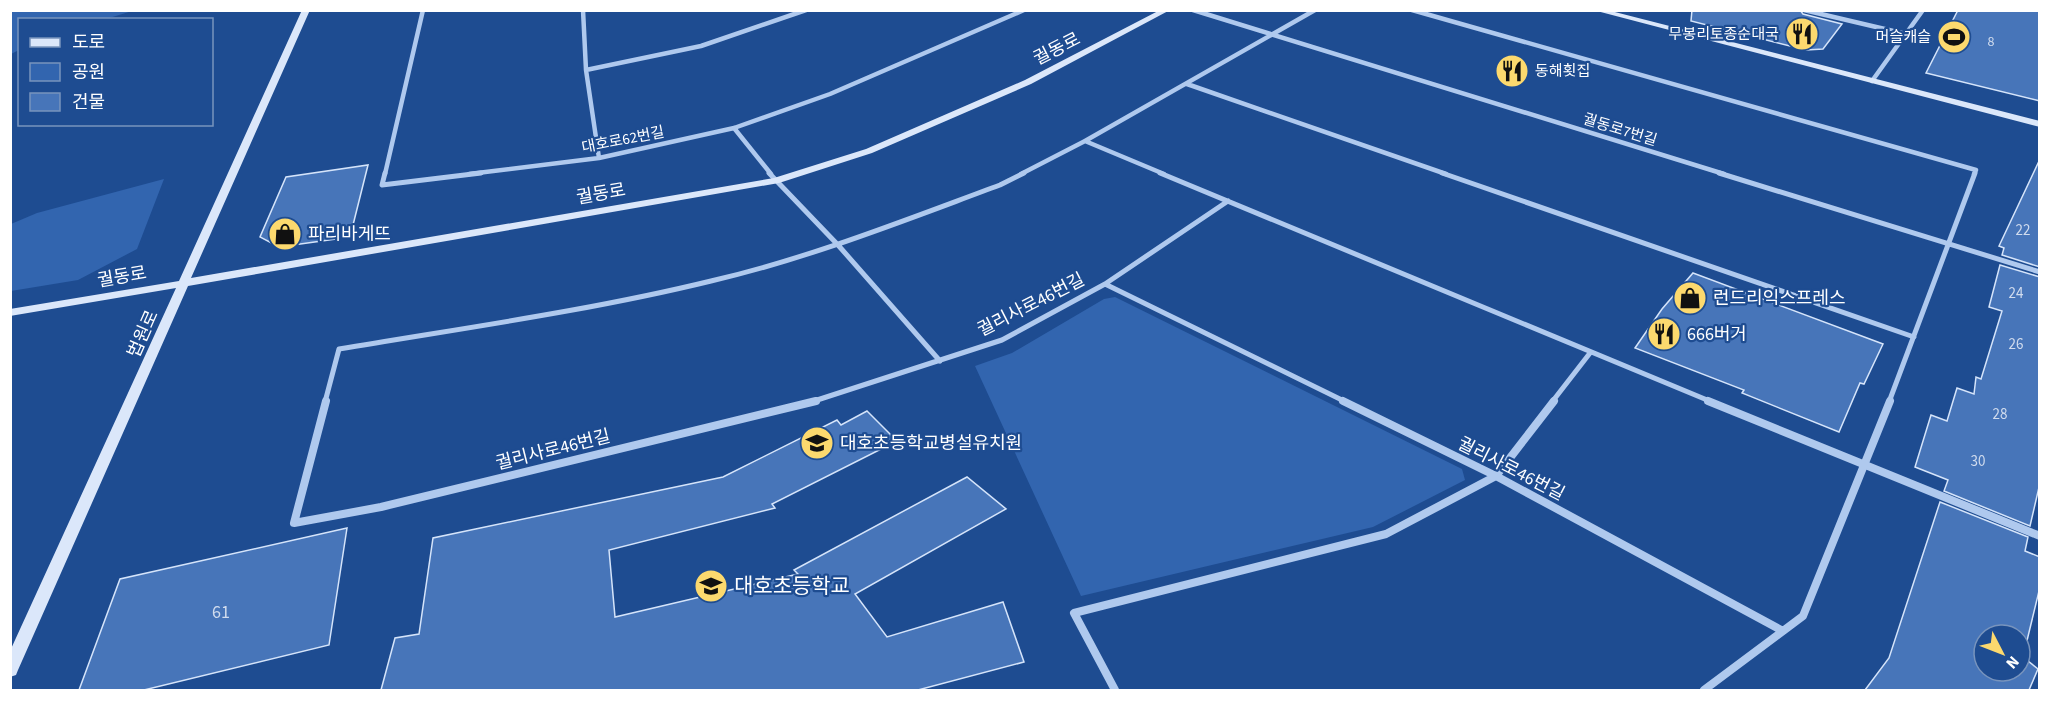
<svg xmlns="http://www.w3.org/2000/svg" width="2050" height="701" font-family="'Source Sans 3','Noto Sans KR',sans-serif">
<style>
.green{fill:#3265af}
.building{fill:#4775b9;stroke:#d5e4fa;stroke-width:1.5;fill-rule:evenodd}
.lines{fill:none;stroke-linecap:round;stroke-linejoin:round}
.street-far2{stroke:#afc9ee;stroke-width:4.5}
.street-far1{stroke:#afc9ee;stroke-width:5}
.street{stroke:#afc9ee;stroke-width:8}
.secondary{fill:#dbe7fa;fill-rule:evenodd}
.labels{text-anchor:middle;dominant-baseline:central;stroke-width:4.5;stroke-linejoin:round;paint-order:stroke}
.far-number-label{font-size:14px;fill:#d1dcee}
.far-poi-label{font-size:15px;fill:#fff;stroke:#1e4c91;text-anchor:end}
.far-street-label{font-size:15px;fill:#fff;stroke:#1e4c91}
.number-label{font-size:15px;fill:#d1dcee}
.street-label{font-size:18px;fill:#fff;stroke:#1e4c91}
.poi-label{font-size:18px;fill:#fff;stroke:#1e4c91;text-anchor:start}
.near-number-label{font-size:18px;fill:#d1dcee}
.near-poi-label{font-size:21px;fill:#fff;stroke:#1e4c91;text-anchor:start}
</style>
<rect width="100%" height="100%" fill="#1e4c91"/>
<path class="green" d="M10,11L11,10L132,11L106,19L20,20L19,50L11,54Z
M164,179L137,249L78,280L11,291V224L37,213Z
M1115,297L1462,469L1465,480L1373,527L1081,596L975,366L1012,353L1104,299Z"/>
<path class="building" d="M1692,10H1800L1803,14L1842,24L1823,49L1806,50L1691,21Z
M1958,10H2040V101L1926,73Z
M2040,159V267L2002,255L2004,248L1999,246Z
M368,165L350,237L279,247L260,237L286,177Z
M2000,265L2040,277V483L2030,526L1944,491L1948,480L1915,467L1931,415L1947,421L1957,388L1974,394L1976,377L1981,379L2002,311L1989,307Z
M1693,273L1883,344L1864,384L1860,383L1839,432L1742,393L1744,390L1635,348L1662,309Z
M867,411L897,441L772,504L775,508L609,550L615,617L798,574L794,570L967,477L1006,509L855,594L887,637L1003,602L1024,662L918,690H381L395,638L419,634L433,538L723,477L837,420L841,425Z
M1940,502L2028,537L2025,551L2040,557V587L2023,657L2038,669L2029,690H1865L1889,658ZM1984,635H2020V671H1984Z
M347,528L329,645L144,690H79L120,579Z"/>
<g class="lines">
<path class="street-far2" d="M583,10L586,70L599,158
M1193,10L1724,174
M1412,10L1976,170L1974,174
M1804,10L1906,34
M586,70L701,46L806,10
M1872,81L1923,10
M1187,84L1446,174
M734,128L771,174
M1085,141L1164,174
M385,174L423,10
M469,174L599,158L734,128L830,94L1024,10
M1021,174L1085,141L1315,10"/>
<path class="street-far1" d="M385,173L382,185L481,173
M769,173L838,245L940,361
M1160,173L1712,402
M1442,173L1914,337
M1719,173L2040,272
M1105,284L1228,201
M325,402L339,349C463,328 588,311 711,281C810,258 905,220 1000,185L1024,173
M811,402L1002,340L1105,284L1346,402
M1552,402L1590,353
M1889,402L1975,173"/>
<path class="street" d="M326,401L294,523L381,507L816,401
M1343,401L1496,476L1783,631L1704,690
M1708,401L2040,536
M1783,631L1803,616L1890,401
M1115,690L1074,613L1386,534L1496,476L1554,401"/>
<path class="secondary" d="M302,10H310L191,278L774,178L866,149L1025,80L1160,10H1170L1031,84L872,153L779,183L188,286L18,670L16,675L10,677V651L176,288L10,316V309L179,281Z
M1593,10H1607L2040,121V127Z"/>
</g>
<defs>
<g id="restaurant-disc" transform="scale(1.725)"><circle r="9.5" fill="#fcd96e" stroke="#1e4c91"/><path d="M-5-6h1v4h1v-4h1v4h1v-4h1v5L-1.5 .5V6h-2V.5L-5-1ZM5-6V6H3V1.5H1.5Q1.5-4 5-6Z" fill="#111"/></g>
<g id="stadium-disc" transform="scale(1.725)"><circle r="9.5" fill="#fcd96e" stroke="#1e4c91"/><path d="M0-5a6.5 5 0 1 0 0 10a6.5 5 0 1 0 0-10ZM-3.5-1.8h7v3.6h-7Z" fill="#111"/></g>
<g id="shop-disc" transform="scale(1.725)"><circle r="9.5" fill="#fcd96e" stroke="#1e4c91"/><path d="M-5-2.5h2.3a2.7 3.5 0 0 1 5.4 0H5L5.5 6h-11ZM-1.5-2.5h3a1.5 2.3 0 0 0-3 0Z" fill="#111"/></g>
<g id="school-disc" transform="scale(1.725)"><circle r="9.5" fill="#fcd96e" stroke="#1e4c91"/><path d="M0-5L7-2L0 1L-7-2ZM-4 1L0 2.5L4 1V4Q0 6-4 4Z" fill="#111"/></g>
</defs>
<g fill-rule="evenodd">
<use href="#restaurant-disc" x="1802" y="34"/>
<use href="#stadium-disc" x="1954" y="37"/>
<use href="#restaurant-disc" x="1512" y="71"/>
<use href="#shop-disc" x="285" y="234"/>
<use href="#shop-disc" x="1690" y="298"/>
<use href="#restaurant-disc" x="1664" y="334"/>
<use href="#school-disc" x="817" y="443"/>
<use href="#school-disc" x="711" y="586"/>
</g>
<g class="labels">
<g class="far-number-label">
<text x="1991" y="42">8</text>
</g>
<g class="far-poi-label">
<text x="1779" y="34">무봉리토종순대국</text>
<text x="1931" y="37">머슬캐슬</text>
<text x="1535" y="71" text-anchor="start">동해횟집</text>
</g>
<g class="far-street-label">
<text transform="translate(1620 130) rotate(17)">궐동로7번길</text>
<text transform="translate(623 140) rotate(-11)">대호로62번길</text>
</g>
<g class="number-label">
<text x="2023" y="230">22</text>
<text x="2016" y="293">24</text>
<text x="2016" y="344">26</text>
<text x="2000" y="414">28</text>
<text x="1978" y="461">30</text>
</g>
<g class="street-label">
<text transform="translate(1057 49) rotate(-27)">궐동로</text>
<text transform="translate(601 194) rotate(-10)">궐동로</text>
<text transform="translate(122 277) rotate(-10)">궐동로</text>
<text transform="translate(1031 305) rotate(-27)">궐리사로46번길</text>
<text transform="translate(143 334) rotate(-66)">법원로</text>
<text transform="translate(553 450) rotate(-14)">궐리사로46번길</text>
<text transform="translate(1511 469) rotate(27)">궐리사로46번길</text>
</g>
<g class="poi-label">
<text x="308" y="234">파리바게뜨</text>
<text x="1713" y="298">런드리익스프레스</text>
<text x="1687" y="334">666버거</text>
<text x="840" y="443">대호초등학교병설유치원</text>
</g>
<g class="near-number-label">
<text x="221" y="612">61</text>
</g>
<g class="near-poi-label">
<text x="734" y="586">대호초등학교</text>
</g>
</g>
<rect width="2050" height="701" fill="none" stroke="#ffffff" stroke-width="24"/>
<rect x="18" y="18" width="195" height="108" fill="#1e4c91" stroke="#7894bd" stroke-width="1.5"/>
<rect x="30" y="38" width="30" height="9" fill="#dbe7fa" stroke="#7894bd" stroke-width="1.5"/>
<text x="72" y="48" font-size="18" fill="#ffffff">도로</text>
<rect x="30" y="63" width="30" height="18" fill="#3265af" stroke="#7894bd" stroke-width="1.5"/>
<text x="72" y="78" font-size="18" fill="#ffffff">공원</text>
<rect x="30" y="93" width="30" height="18" fill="#4775b9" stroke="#7894bd" stroke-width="1.5"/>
<text x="72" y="108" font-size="18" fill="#ffffff">건물</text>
<g transform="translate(2002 653) rotate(132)"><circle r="28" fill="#1e4c91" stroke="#7894bd" stroke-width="1.5"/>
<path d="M0-4.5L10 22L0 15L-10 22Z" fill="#fcd96e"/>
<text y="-9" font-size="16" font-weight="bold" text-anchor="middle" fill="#ffffff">N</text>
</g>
</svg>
